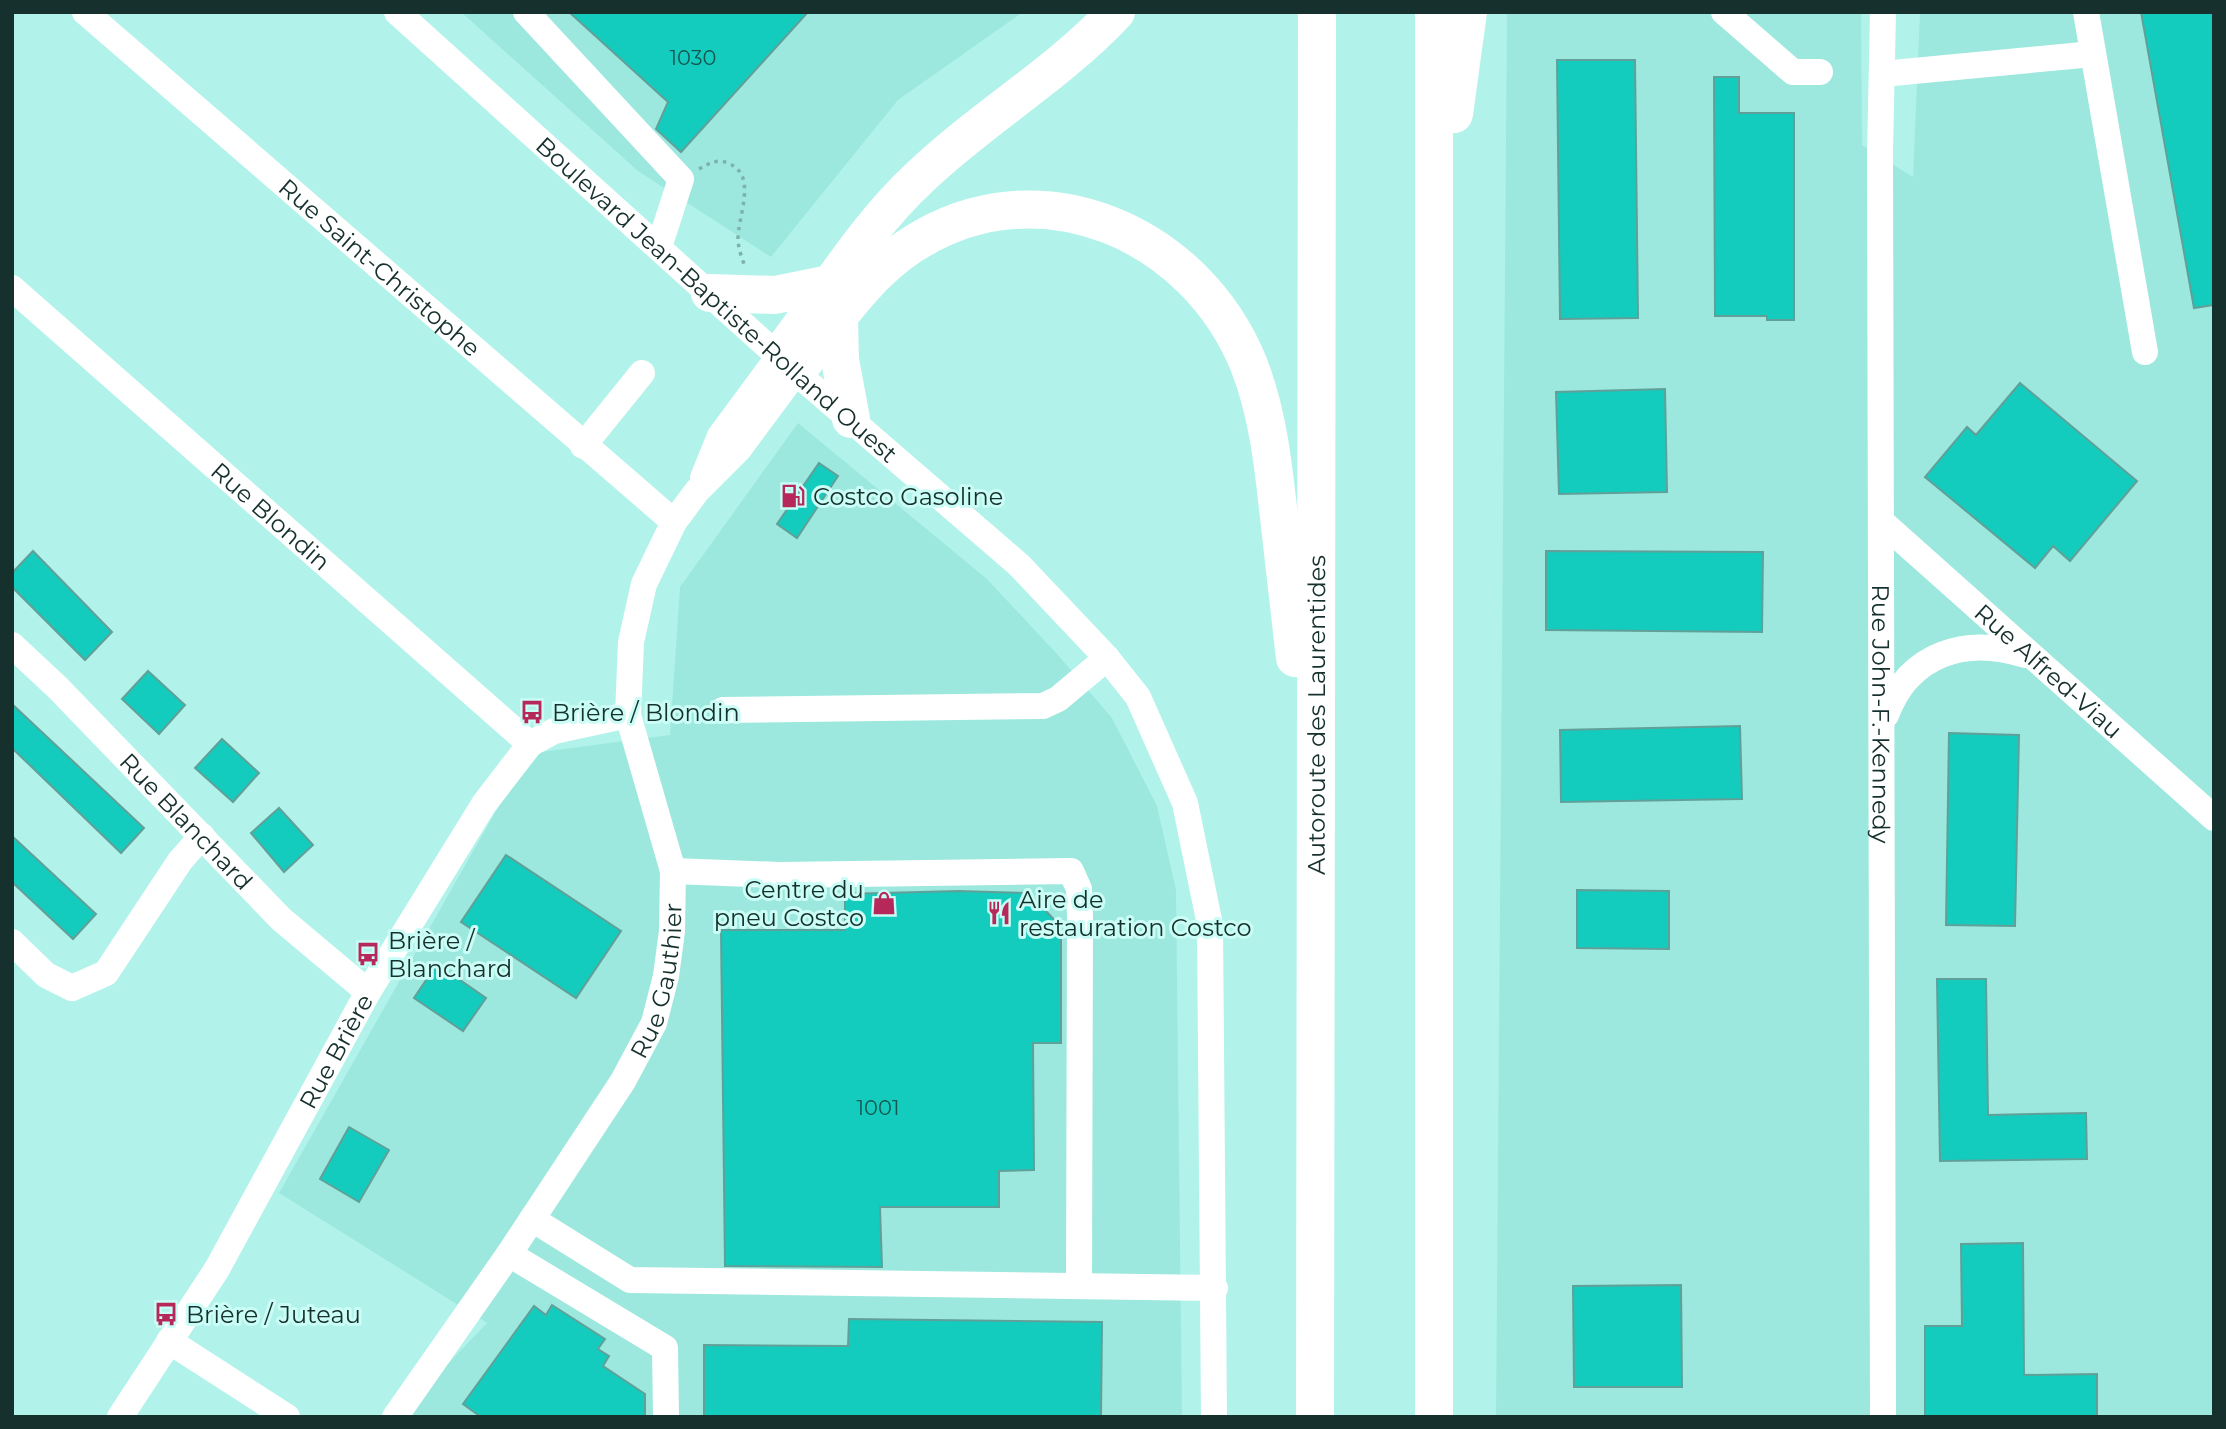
<svg xmlns="http://www.w3.org/2000/svg" width="2226" height="1429" font-family="Montserrat,sans-serif">
<style>
.built{fill:#9ce8de}
.building{fill:#14ccbe;stroke:#61a099;stroke-width:2}
.lines{fill:none;stroke-linecap:round;stroke-linejoin:round}
.path{stroke:#7db2ab;stroke-width:3.5;stroke-dasharray:3.5 5;stroke-linecap:butt}
.minor{stroke:#fff;stroke-width:26}
.highway{stroke:#fff;stroke-width:38}
.labels{text-anchor:middle;dominant-baseline:central;stroke-width:6;stroke-linejoin:round;paint-order:stroke}
.number-label{font-size:21px;fill:#155751}
.street-label{font-size:24px;fill:#15302d;stroke:#cafdf6}
.poi-label{font-size:24px;fill:#15302d;stroke:#cafdf6;text-anchor:start}
</style>
<rect width="100%" height="100%" fill="#b1f3ea"/>
<path class="built" d="M461,12H1023L898,100L771,257L638,171Z
M1507,12H1861L1862,145L1913,177L1920,12H2214V1417H1496Z
M798,423L987,579L1057,654L1112,718L1157,806L1176,890L1182,1417H397L487,1323L279,1193L500,804L541,752L670,735L680,587Z"/>
<path class="building" d="M569,12H808L681,152L656,129L668,102Z
M2141,12H2214V305L2194,308Z
M1557,60H1635L1638,318L1560,319Z
M1714,77H1739V113H1794V320H1767V316H1715Z
M2020,383L2137,481L2070,561L2053,546L2035,568L1925,477L1967,427L1976,435Z
M1665,389L1667,492L1559,494L1556,392Z
M819,463L838,476L797,538L777,524Z
M33,551L112,632L85,660L12,587V573Z
M1546,551L1763,552L1762,632L1546,630Z
M148,671L185,705L159,734L122,699Z
M12,704L144,828L121,853L12,748Z
M1740,726L1742,799L1561,802L1560,730Z
M1949,733L2019,735L2015,926L1946,925Z
M222,739L259,773L233,802L195,768Z
M279,808L313,845L284,872L251,833Z
M12,836L96,914L73,939L12,882Z
M506,855L621,931L576,998L461,922Z
M1577,890L1669,891V949L1577,948Z
M958,891L1029,893L1061,927V1043H1033L1034,1170L999,1171V1207H880L882,1267L725,1266L721,930H845V894Z
M437,964L486,998L463,1031L414,998Z
M1937,979H1986L1988,1115L2086,1113L2087,1159L1940,1161Z
M349,1127L389,1150L359,1202L320,1179Z
M2023,1243L2024,1375L2097,1374V1417H1925V1326H1962L1961,1244Z
M1681,1285L1682,1387H1574L1573,1286Z
M552,1305L605,1339L598,1349L609,1356L603,1366L645,1394V1417H481L463,1404L534,1306L546,1315Z
M849,1319L1102,1322L1101,1417H704V1345L848,1346Z"/>
<g class="lines">
<path class="path" d="M699,169C710,163 718,158 730,164C758,177 737,217 738,241C739,250 742,260 746,268"/>
<g class="minor">
<path id="s1" d="M85,12L674,522"/>
<path id="s2" d="M397,12L807,382L1019,565L1107,658L1138,697L1185,803L1210,925L1214,1417"/>
<path d="M526,12L681,179L659,247"/>
<path d="M1724,12L1793,72H1820"/>
<path id="s3" d="M1883,12L1880,153L1883,1417"/>
<path d="M2086,12L2145,352"/>
<path d="M1882,74L2093,54"/>
<path id="s4" d="M12,288L530,744"/>
<path d="M583,446L642,373"/>
<path d="M703,478L720,436L779,356"/>
<path id="s5" d="M1883,523L2214,818"/>
<path id="s6" d="M12,645L58,688L281,919L368,992"/>
<path d="M723,710L1043,706L1058,699L1107,658"/>
<path d="M1886,715C1909,653 1966,636 2025,655"/>
<path d="M673,871L780,875L1071,871L1079,889L1080,917L1079,1286"/>
<path d="M12,942L46,975L72,988L106,973L180,861L202,836"/>
<path d="M532,1219L630,1280L1215,1288"/>
<path d="M509,1254L665,1348L666,1417"/>
<path d="M169,1341L287,1417"/>
<path id="s7" d="M120,1417L217,1269L368,992L484,804L530,744L554,731L628,715"/>
<path id="s8" d="M395,1417L509,1254L623,1081L654,1023L666,976L672,931L673,871L628,715L631,642L644,584L674,522L697,491L739,449L796,372"/>
</g>
<g class="highway">
<path d="M1454,114L1468,12"/>
<path d="M710,293L775,295L829,284"/>
<path d="M839,318L840,360L851,419"/>
<path d="M784,349C828,291 866,227 920,177C982,118 1057,75 1116,12"/>
<path d="M796,372C831,328 865,274 913,244C1040,163 1196,233 1249,365C1269,416 1274,472 1280,526C1285,570 1290,614 1295,658"/>
<path id="s9" d="M1315,1417L1317,12"/>
<path d="M1434,1417V12"/>
</g>
</g>
<defs>
<g id="fuel-bare" transform="scale(1.89)"><path d="M-5.5-6h7V0h2V4h1.3V-2.5L3-4.5l.8-.8L6-3V5H2.5V1h-1V6h-7ZM-4.2-4.7v3.2H.2V-4.7Z" fill="#b62859" stroke="#cafdf6" stroke-width="2.5" paint-order="stroke"/></g>
<g id="bus-bare" transform="scale(1.89)"><path d="M-5-6H5V4H4V6H2V4H-2V6H-4V4H-5ZM-3.5-4V0h7V-4ZM-3.5 1.2v1.5H-2V1.2ZM2 1.2v1.5H3.5V1.2Z" fill="#b62859" stroke="#cafdf6" stroke-width="2.5" paint-order="stroke"/></g>
<g id="shop-bare" transform="scale(1.89)"><path d="M-5-2.5h2.3a2.7 3.5 0 0 1 5.4 0H5L5.5 6h-11ZM-1.5-2.5h3a1.5 2.3 0 0 0-3 0Z" fill="#b62859" stroke="#cafdf6" stroke-width="2.5" paint-order="stroke"/></g>
<g id="restaurant-bare" transform="scale(1.89)"><path d="M-5-6h1v4h1v-4h1v4h1v-4h1v5L-1.5 .5V6h-2V.5L-5-1ZM5-6V6H3V1.5H1.5Q1.5-4 5-6Z" fill="#b62859" stroke="#cafdf6" stroke-width="2.5" paint-order="stroke"/></g>
</defs>
<g fill-rule="evenodd">
<use href="#fuel-bare" x="793" y="496"/>
<use href="#bus-bare" x="532" y="712"/>
<use href="#shop-bare" x="884" y="903"/>
<use href="#restaurant-bare" x="999" y="913"/>
<use href="#bus-bare" x="368" y="954"/>
<use href="#bus-bare" x="166" y="1314"/>
</g>
<g class="labels">
<g class="number-label">
<text x="693" y="57">1030</text>
<text x="878" y="1107">1001</text>
</g>
<g class="street-label">
<text stroke="none"><textPath href="#s1" startOffset="390">Rue Saint-Christophe</textPath></text>
<text stroke="none"><textPath href="#s2" startOffset="430">Boulevard Jean-Baptiste-Rolland Ouest</textPath></text>
<text stroke="none"><textPath href="#s4" startOffset="345">Rue Blondin</textPath></text>
<text stroke="none"><textPath href="#s5" startOffset="222">Rue Alfred-Viau</textPath></text>
<text stroke="none"><textPath href="#s9" startOffset="702">Autoroute des Laurentides</textPath></text>
<text stroke="none"><textPath href="#s3" startOffset="702">Rue John-F.-Kennedy</textPath></text>
<text stroke="none"><textPath href="#s6" startOffset="248">Rue Blanchard</textPath></text>
<text stroke="none"><textPath href="#s8" startOffset="514">Rue Gauthier</textPath></text>
<text stroke="none"><textPath href="#s7" startOffset="425">Rue Brière</textPath></text>
</g>
<g class="poi-label">
<text x="813" y="496">Costco Gasoline</text>
<text x="552" y="712">Brière / Blondin</text>
<text x="864" y="889" text-anchor="end">Centre du<tspan x="864" dy="28">pneu Costco</tspan></text>
<text x="1019" y="899">Aire de<tspan x="1019" dy="28">restauration Costco</tspan></text>
<text x="388" y="940">Brière /<tspan x="388" dy="28">Blanchard</tspan></text>
<text x="186" y="1314">Brière / Juteau</text>
</g>
</g>
<rect width="2226" height="1429" fill="none" stroke="#15302d" stroke-width="28"/>
</svg>
